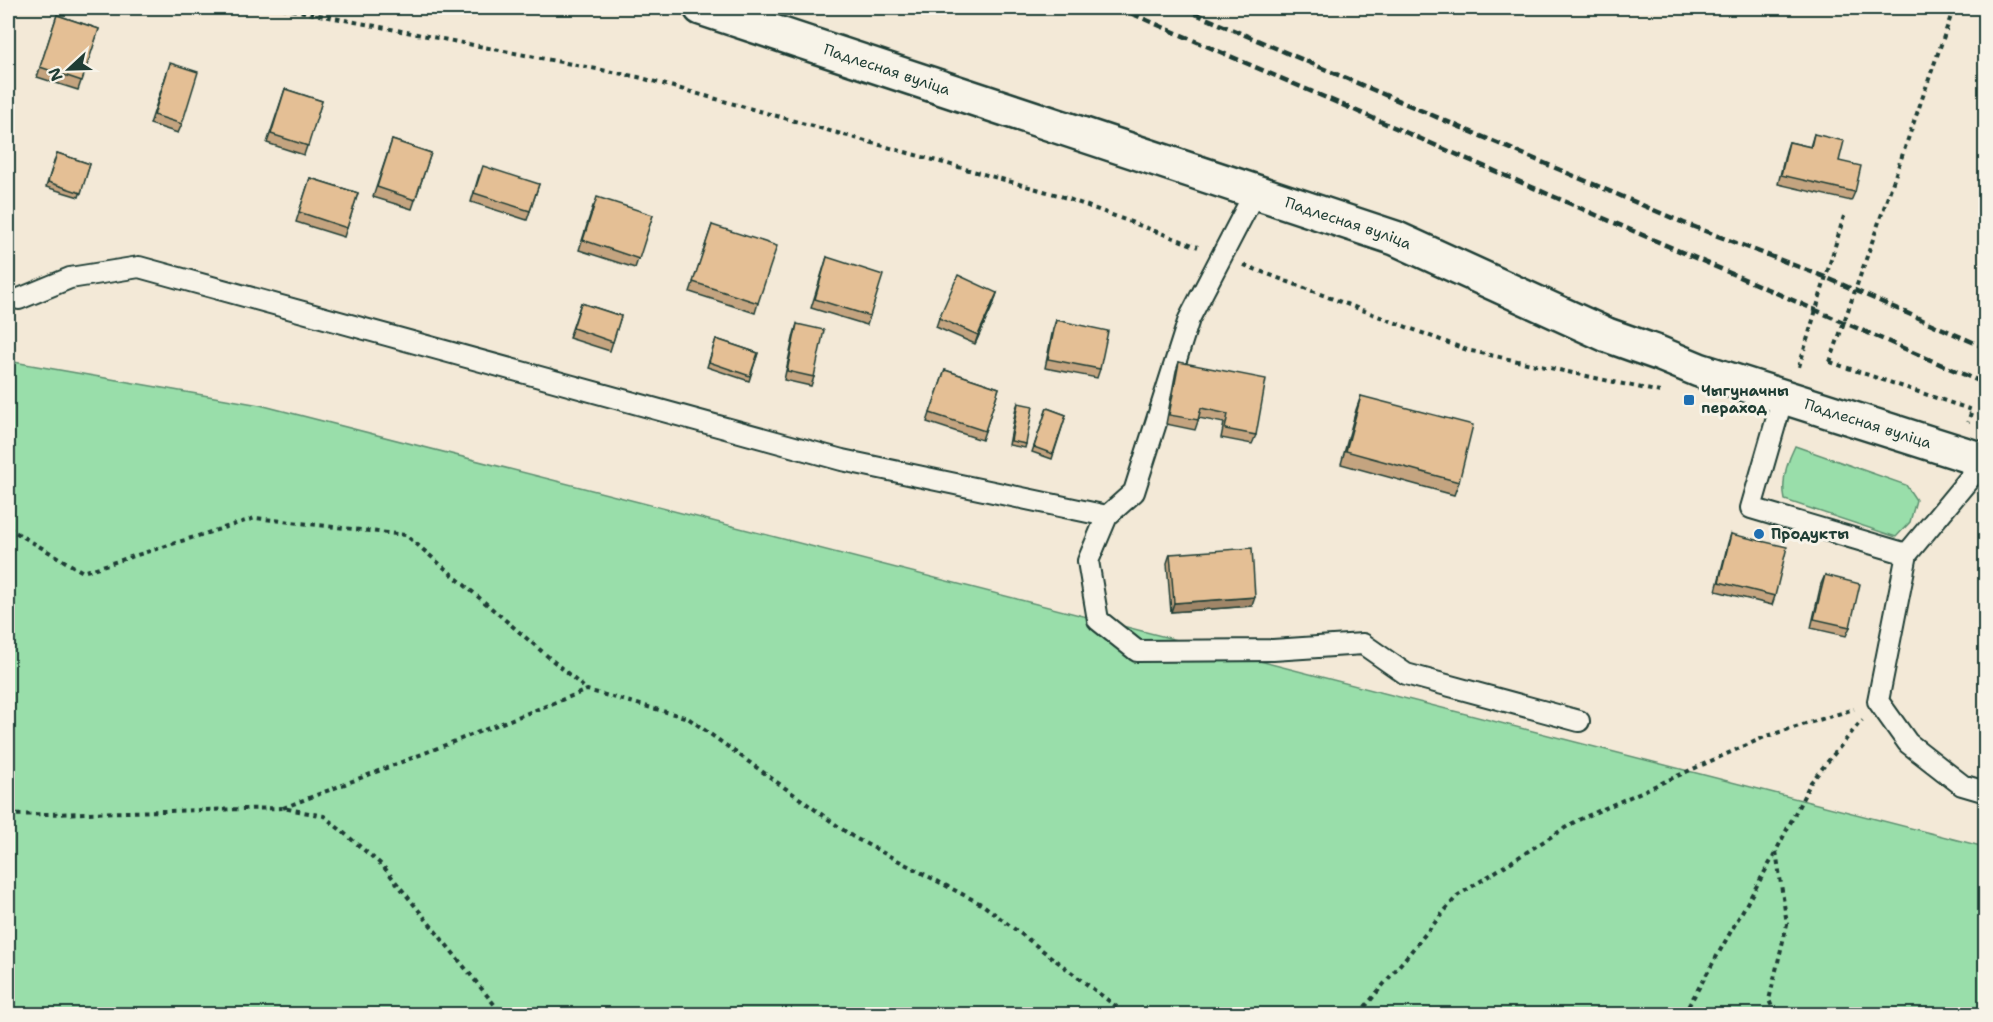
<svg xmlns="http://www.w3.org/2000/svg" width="1993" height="1022" font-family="'Shantell Sans',sans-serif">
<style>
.green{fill:#99deaa;stroke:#5c8e6f;stroke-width:1.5}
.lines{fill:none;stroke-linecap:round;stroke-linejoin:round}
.lane-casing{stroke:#1f3d34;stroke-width:24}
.secondary-casing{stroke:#1f3d34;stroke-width:38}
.path{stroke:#1f3d34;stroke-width:4;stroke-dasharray:4.5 4.5;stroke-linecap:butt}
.lane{stroke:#f7f3e8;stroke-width:20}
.secondary{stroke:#f7f3e8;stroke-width:33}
.rail{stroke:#1f3d34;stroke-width:4.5;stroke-dasharray:9 4.5;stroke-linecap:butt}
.path-bridge{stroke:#1f3d34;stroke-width:4;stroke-dasharray:4.5 4.5;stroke-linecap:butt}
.wall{fill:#c4a480;stroke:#1f3d34;stroke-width:1.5}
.shaded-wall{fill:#a08668;stroke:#1f3d34;stroke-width:1.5}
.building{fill:#e4bf95;stroke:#1f3d34;stroke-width:1.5}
.poi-dot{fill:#1f6fb2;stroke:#f7f3e8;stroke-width:2}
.labels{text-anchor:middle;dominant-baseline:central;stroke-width:6;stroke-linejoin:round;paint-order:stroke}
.street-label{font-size:15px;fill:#1f3d34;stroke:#f7f3e8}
.poi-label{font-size:15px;font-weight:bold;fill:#1f3d34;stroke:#f7f3e8;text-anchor:start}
</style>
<rect width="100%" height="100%" fill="#f3e9d7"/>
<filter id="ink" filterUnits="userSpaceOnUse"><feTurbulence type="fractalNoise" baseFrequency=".0167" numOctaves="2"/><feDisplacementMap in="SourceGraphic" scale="12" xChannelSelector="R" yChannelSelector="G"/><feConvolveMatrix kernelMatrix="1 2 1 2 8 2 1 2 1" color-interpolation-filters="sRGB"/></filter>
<g filter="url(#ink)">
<path class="green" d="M8,361L260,405L1985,847V1014H8Z
M1795,446L1906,485L1916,500L1910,522L1896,537L1785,500C1781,481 1786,464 1795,446Z"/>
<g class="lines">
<g class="lane-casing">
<path id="lane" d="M19,299L70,278L139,267L842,460L1107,516L1134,492L1189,319L1255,192
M1783,397L1751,508L1907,554L1984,461
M1107,516L1088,561L1098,620L1137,651L1273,650L1363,644L1406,674L1579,721
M1907,554L1878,701L1908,743L1962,785L1986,792"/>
</g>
<g class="secondary-casing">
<g id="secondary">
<path id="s1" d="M701,8L1395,238L1607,335L1658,353L1699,370L1986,461"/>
</g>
</g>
<path class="path" d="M283,8L638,77L1058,195L1198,247
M1951,16L1954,8
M1244,265L1467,350L1660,392
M1830,362L1972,410L1968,422
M1799,367L1844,216
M8,528L83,572L255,518L406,535L587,690
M283,808L587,690L688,718L853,837L983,905L1126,1014
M8,815L283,808L324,816L383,866L502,1014
M1359,1014L1457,896L1576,821L1767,736L1854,709
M1684,1014L1776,852
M1775,1014L1769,1000L1787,924L1776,851L1811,782L1862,720"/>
<use href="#lane" class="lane"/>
<use href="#secondary" class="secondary"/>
<path class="rail" d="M1119,8L1986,384
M1182,8L1684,223L1825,277L1986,348"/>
<path class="path-bridge" d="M1830,362L1951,16"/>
</g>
<path class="wall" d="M57,15L99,29L78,90L37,77Z
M167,72L182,124L178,133L150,124Z
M285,89L322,101L304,155L267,143Z
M1814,134L1839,161L1855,192L1851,201L1778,184L1786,151L1789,142L1810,147Z
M392,140L431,153L412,209L373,197Z
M57,153L90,164L79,197L46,187Z
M479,175L539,184L527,220L471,202Z
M310,178L358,193L344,237L296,222Z
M593,206L653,215L635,268L579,250Z
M712,225L758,303L755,313L690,292Z
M827,257L870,316L867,325L811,308Z
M997,293L975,344L936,327L939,318Z
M581,303L621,316L610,351L569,338Z
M1056,320L1100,369L1097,378L1045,368L1053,329Z
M797,324L814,377L811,386L784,380L794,334Z
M716,339L758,353L749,381L707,367Z
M1179,362L1256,435L1252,444L1221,438L1224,423L1199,418L1195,430L1166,424L1176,371Z
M945,370L999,388L982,440L927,422Z
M1361,396L1459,482L1454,495L1341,464L1356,410Z
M1018,403L1026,444L1025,448L1009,445L1016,408Z
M1047,408L1066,415L1052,459L1032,452Z
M1731,534L1775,596L1772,605L1716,591L1728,543Z
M1170,554L1252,606L1171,612L1167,563Z
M1825,575L1850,627L1846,636L1811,628L1821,584Z
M1986,633V654L1981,653Z"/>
<path class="shaded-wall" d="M997,293L994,303L975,344L978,335Z
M1255,597L1252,606L1171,612L1174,603Z"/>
<path class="building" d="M57,15L99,29L82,81L40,67Z
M170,63L198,72L182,124L154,115Z
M285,89L322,101L308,146L271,134Z
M1814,134L1844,141L1839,161L1861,166L1855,192L1781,175L1789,142L1811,147Z
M392,140L431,153L415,200L377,187Z
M57,153L90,164L81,193L48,182Z
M483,166L539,184L530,211L474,193Z
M310,178L358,193L347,228L299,212Z
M597,197L653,215L639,259L583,240Z
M712,225L777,246L758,303L693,282Z
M827,257L883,275L870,316L815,299Z
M958,275L997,293L978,335L939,318Z
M581,303L621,316L613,342L573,328Z
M1056,320L1108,331L1100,369L1048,359Z
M797,324L824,330L814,377L787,371Z
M716,339L758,353L750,376L709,362Z
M1179,362L1266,379L1256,435L1225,429L1228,414L1201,408L1198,420L1169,415Z
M945,370L999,388L985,431L930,413Z
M1361,396L1473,425L1459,482L1346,451Z
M1018,403L1033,406L1026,444L1011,441Z
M1047,408L1066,415L1053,454L1034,447Z
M1731,534L1787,547L1775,596L1719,582Z
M1252,548L1255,597L1174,603L1170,554Z
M1825,575L1860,584L1850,627L1814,619Z"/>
</g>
<g class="poi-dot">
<rect x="1683" y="394" width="12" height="12" rx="3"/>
<circle cx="1759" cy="534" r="6"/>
</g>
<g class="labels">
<g class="street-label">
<text stroke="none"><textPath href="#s1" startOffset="196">Падлесная вуліца</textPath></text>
<text stroke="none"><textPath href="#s1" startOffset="682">Падлесная вуліца</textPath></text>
<text stroke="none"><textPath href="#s1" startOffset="1240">Падлесная вуліца</textPath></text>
</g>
<g class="poi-label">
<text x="1701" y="391">Чыгуначны<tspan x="1701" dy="17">пераход</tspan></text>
<text x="1771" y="534">Продукты</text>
</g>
</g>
<rect width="1993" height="1022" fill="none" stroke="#f7f3e8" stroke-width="30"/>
<rect x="15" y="15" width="1963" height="992" fill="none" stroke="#1f3d34" stroke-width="2" filter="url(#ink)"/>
<g transform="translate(69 69) rotate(248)" stroke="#f7f3e8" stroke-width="4.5" paint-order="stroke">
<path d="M0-4.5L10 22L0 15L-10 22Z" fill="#1f3d34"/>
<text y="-9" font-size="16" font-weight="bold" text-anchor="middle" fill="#1f3d34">N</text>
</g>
</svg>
